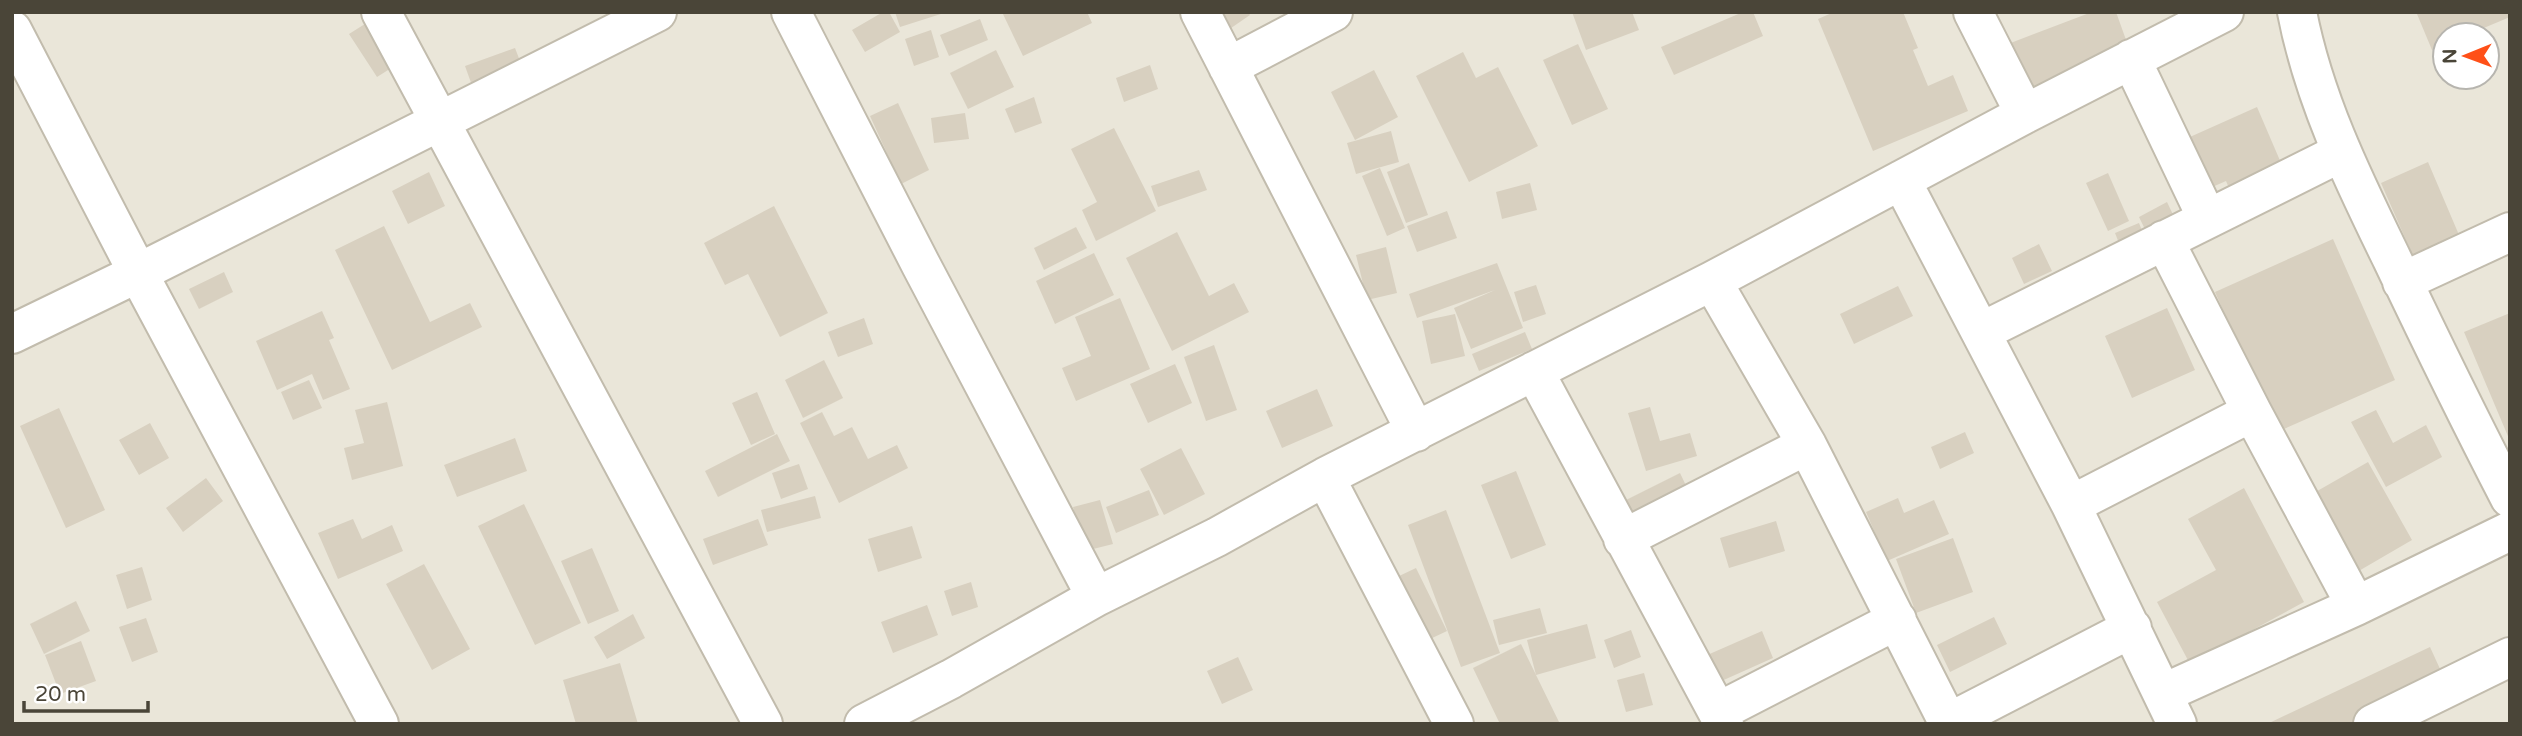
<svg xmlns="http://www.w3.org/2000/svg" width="2522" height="736" font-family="'Varela Round',sans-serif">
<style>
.residential{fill:#eae6d9;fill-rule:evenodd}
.building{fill:#d8d0c0}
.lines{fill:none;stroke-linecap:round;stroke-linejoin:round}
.minor-casing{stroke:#c2bcad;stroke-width:42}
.minor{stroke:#fff;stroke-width:38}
</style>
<rect width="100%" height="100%" fill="#f6f3eb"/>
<path class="residential" d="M12,12H2510V724H12ZM2445,35H2487V77H2445Z"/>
<path class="building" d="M883,12H889L900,32L865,52L852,30Z
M895,12H944V13L900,27Z
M1002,12H1087L1092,23L1023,56Z
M1201,12H1248L1250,15L1218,37Z
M1572,12H1632L1639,30L1586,50Z
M1743,12H1753L1763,36L1674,75L1661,47Z
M1834,12H1903L1918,48L1913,50L1928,86L1953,75L1968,111L1873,151L1818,19Z
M2092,12H2116L2130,51L2025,91L2008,44Z
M2421,12H2510V17L2467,35H2445V45L2432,50L2417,14Z
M376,17L404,60L377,77L349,34Z
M980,19L988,40L949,56L940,35Z
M931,30L939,57L914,66L905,39Z
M1578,44L1608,109L1572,125L1543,60Z
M515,48L525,74L474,91L465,66Z
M996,50L1014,87L968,109L950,73Z
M1463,52L1476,78L1498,67L1538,146L1469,182L1416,76Z
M1150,65L1158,89L1124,102L1116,78Z
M1374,70L1398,117L1355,140L1331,92Z
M1034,97L1042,123L1015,133L1005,109Z
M898,103L929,170L901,184L870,116Z
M2257,107L2293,191L2240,214L2226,181L2194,195L2172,145Z
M965,113L969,139L934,143L931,118Z
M1114,128L1156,211L1096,241L1082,210L1097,202L1071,149Z
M1391,131L1399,162L1356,174L1347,143Z
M2428,162L2462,242L2416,263L2381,183Z
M1409,163L1428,215L1406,223L1387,172Z
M1380,168L1405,228L1387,236L1362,176Z
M1199,170L1207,190L1158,207L1151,186Z
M429,172L445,206L408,224L392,191Z
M2108,173L2129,221L2108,231L2086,183Z
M1530,183L1537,210L1502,219L1496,192Z
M2167,202L2187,244L2159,258L2139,217Z
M774,206L828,313L780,337L748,274L725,285L704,243Z
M1447,211L1457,238L1417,252L1407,226Z
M2139,223L2154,261L2130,271L2115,233Z
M384,226L430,322L470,303L482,327L392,370L335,250Z
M1076,227L1087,248L1044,270L1034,248Z
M1177,232L1209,296L1234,283L1249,312L1172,351L1126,258Z
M2333,239L2395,380L2277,432L2215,292Z
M2039,244L2052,271L2024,284L2012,258Z
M1386,247L1397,293L1367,300L1356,255Z
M1094,253L1114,295L1055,324L1036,281Z
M1497,263L1523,328L1471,349L1454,308L1495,290L1417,318L1409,294Z
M224,272L233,292L199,309L189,289Z
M1536,285L1546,314L1523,322L1514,292Z
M1898,286L1913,316L1854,344L1840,314Z
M1120,298L1150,369L1076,401L1062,368L1091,356L1075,317Z
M2167,308L2195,370L2132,398L2105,336Z
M322,311L334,338L329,340L350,389L323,400L312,374L277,390L256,341Z
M2510,313V441L2464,332Z
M1455,314L1465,356L1431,364L1422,321Z
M864,318L873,344L838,357L828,332Z
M1525,332L1532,349L1479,371L1472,354Z
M1214,345L1237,410L1206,421L1184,357Z
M824,360L843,398L803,418L785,380Z
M1175,364L1192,403L1148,423L1130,384Z
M309,380L322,408L293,420L281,392Z
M1317,389L1333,426L1282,448L1266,411Z
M757,392L775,434L751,445L732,403Z
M387,402L403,466L352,480L344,448L364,443L355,410Z
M1650,407L1660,441L1690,433L1697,456L1646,471L1628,413Z
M59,408L105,510L66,528L20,426Z
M2376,410L2393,443L2426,425L2442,457L2386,487L2351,422Z
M822,412L834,436L852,427L868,459L897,445L908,468L839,503L800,423Z
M150,423L169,458L139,475L119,440Z
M1965,432L1974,453L1940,469L1931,447Z
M777,434L790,461L718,497L705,471Z
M515,438L527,471L457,497L444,465Z
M1181,448L1205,494L1164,515L1140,469Z
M2368,462L2412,540L2357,572L2312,494Z
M799,464L808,489L781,499L772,473Z
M1516,471L1546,545L1511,559L1481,485Z
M1680,473L1702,519L1644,547L1622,502Z
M206,478L223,501L183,532L166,508Z
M2244,488L2304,602L2190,664L2157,602L2216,570L2188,519Z
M1149,490L1159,515L1116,533L1106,507Z
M815,496L821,518L767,532L761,510Z
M1898,498L1904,513L1934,500L1949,534L1887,561L1866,512Z
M1100,500L1113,544L1085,551L1073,507Z
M524,504L581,623L535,645L478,526Z
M1446,510L1500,653L1461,667L1408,525Z
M353,519L362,539L392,525L403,551L338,579L318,533Z
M758,519L768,545L713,565L703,539Z
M1776,521L1785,551L1729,568L1720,538Z
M912,526L922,558L878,572L868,539Z
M1953,538L1973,592L1916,613L1896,559Z
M592,548L619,611L588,624L561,561Z
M424,564L470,649L432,670L386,584Z
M142,567L152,600L127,609L116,575Z
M1416,568L1447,631L1428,640L1397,577Z
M971,582L978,607L952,616L944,591Z
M76,601L90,631L44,654L30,624Z
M927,605L938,635L893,653L881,622Z
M1540,608L1547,633L1499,645L1493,620Z
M633,614L645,638L607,659L594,637Z
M1994,617L2007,644L1950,672L1937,645Z
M146,618L158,652L132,662L119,627Z
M1587,624L1596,658L1536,675L1527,640Z
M1631,630L1641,657L1614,668L1604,640Z
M1762,631L1773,658L1717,683L1705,656Z
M81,641L96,681L60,694L45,655Z
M1521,644L1536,675L1560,724H1500L1473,668Z
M2430,647L2451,693L2385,724H2267Z
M1238,657L1253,690L1222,704L1207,671Z
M620,663L638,724H576L563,680Z
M1644,673L1653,705L1626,712L1617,680Z"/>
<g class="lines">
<g class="minor-casing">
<path id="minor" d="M381,12L763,724
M791,12L921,265L1096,597
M1200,12L1416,432
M1973,12L2025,114
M2297,12C2314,100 2353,179 2392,259C2430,339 2469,419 2510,498
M12,30L138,273L379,724
M2131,59L2207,218
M1228,67L1333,12
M1901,180L2071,505L2177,724
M2164,240L2252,412L2356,606
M1712,281L1807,445L1949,724
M2402,282L2510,232
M1981,332L2340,153
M12,334L138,273L657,12
M1534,371L1724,724
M1325,477L1454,724
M2071,505L2252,412
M1623,539L1807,445
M2164,693L2356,606L2510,531
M1718,712L1897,620
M1948,723L2132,628
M864,724L951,679L1096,597L1217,537L1325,477L1712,281L2025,114L2224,12
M2373,724L2510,657"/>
</g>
<use href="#minor" class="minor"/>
</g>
<rect width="2522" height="736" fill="none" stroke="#4a4538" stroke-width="28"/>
<g transform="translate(2466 56) rotate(269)"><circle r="33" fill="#ffffff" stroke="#b7b5af" stroke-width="2"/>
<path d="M0-5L12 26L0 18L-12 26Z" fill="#ff5018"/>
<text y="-10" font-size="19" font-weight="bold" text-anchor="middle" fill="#4a4538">N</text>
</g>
<path d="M24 701v10h124v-10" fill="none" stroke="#4a4538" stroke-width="3.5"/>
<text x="35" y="701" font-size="21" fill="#4a4538" stroke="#ffffff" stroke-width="5" paint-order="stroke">20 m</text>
</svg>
